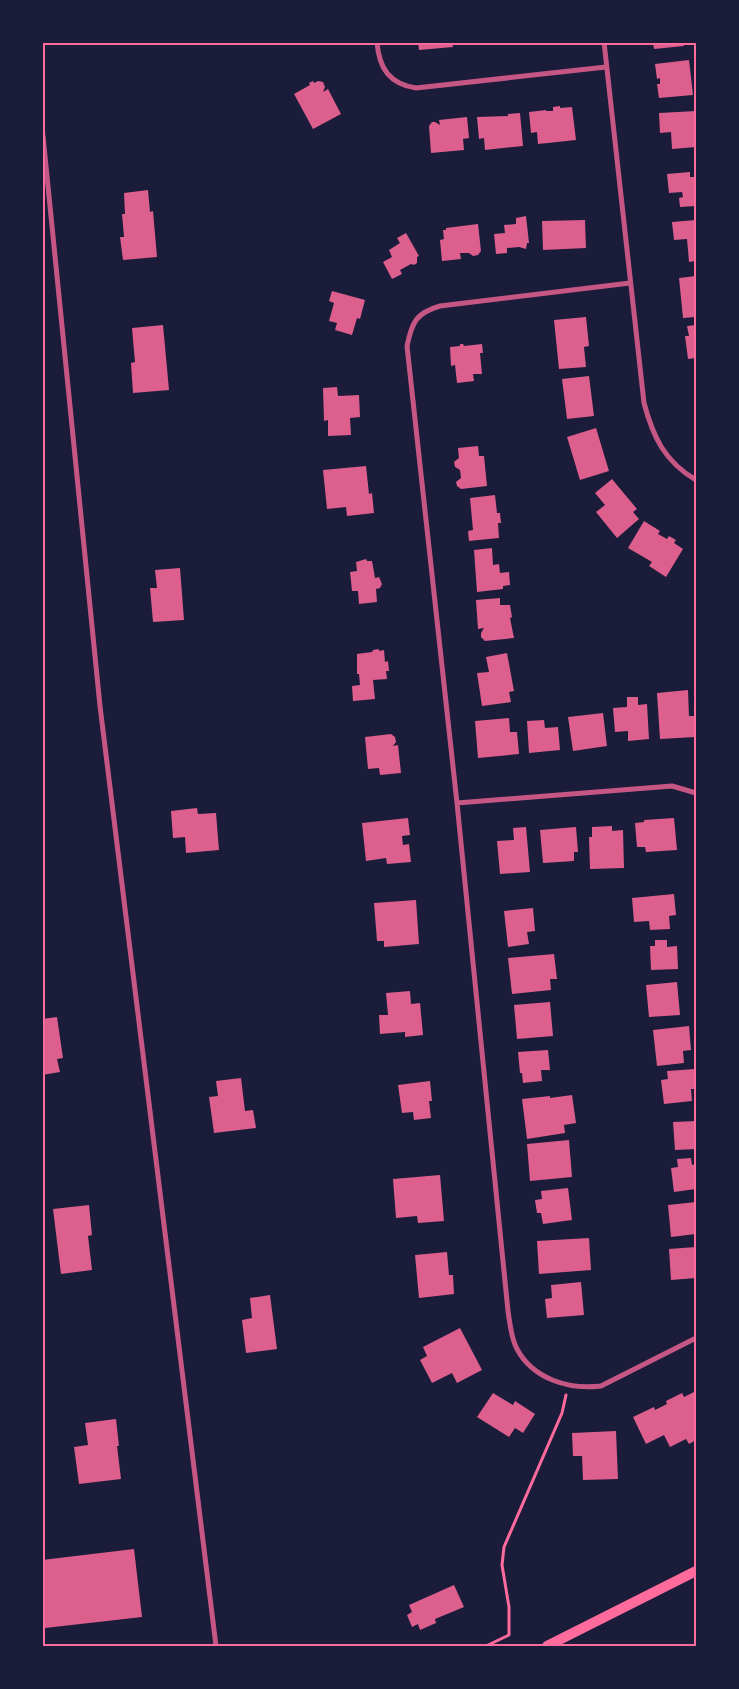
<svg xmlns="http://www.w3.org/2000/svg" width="739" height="1689" font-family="'IBM Plex Serif',serif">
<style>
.building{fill:#dd5f8e}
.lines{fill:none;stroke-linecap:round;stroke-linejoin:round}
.path{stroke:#ff6b9d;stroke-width:3}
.minor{stroke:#c65784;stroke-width:5}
.secondary{stroke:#ff6b9d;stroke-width:10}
.neatline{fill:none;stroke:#ff6b9d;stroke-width:2}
</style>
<rect width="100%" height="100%" fill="#1b1b3a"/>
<path class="building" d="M418,42H452L453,47L419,50Z
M653,42H684V46L654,49Z
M689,60L693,95L659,98L657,84H660V78L657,79L655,64Z
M313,81L314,83L318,81L323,82L325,87L323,92L328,89L341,114L313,129L294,94L310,85L309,83Z
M560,106V108L572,107L576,140L538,144L537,132L531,133L529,112L546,110V111H553V107Z
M696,111V147L672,149L671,132L660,133L659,113Z
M520,113L523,146L485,150L484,138L479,139L477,117L508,116V114Z
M467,117L469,138L463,139L464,150L431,153L429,126L432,122H435L440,125L439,120Z
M690,172V177H696V206L680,207L679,198L683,197L682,192L669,193L667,174Z
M148,190L150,212L153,211L157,257L123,260L120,237H124L122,214H125L124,193Z
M526,216L529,243H527L526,249L519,247L507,248V253L496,254L494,234L505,233L504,225L516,224V218Z
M585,220L586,248L543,250L542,221Z
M696,220V261L689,262L687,239L674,240L672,222Z
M478,224L481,251L478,255L473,256L469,253H460L461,259L442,261L440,240L444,239L443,230H446V228Z
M406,233L419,256L417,257V263L414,265L411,264L400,270L402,274L392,279L383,262L392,257L389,250L400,243L397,238Z
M696,276V317L683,318L679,278Z
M332,291L365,300L360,319L357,318L352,335L335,330L337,323L329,321L334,303L329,301Z
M586,317L589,346L584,347L586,367L559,369L554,320Z
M163,325L169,390L133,393L131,363L135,362L132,328Z
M696,325V358L688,359L685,336H689L687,326Z
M460,344H463L464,346L482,344L483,353H480L482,374H473L474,381L457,383L455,365L451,366L450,347L460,346Z
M589,376L594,416L567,419L562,379Z
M337,387L338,396L359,395L360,417L350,418L351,435L328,436V420L324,421L323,388Z
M596,428L609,471L580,480L567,437Z
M478,446L479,456H484L487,486L461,489L457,486L456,482L461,478L460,470L455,467L454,462L459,458L458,448Z
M366,466L369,494L372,493L374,513L347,516L346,507L327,509L323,470Z
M612,479L637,509L633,512L639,519L617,538L596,512L605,505L595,493Z
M495,495L497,513H500L501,523H498L499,538L469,541L468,531L473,530L470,498Z
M644,521L660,531L658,534L667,539L669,536L676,540L674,543L683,549L666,577L649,566L652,562L628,548Z
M492,548L493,565L499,564L500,573L509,572L510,585L503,586V589L477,592L474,550Z
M366,559L367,561H372L375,578L379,577L382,584L380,588L376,589L377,602L359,604L358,591H352L350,572L357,571L356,562Z
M180,568L184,620L153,622L150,588H157L155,570Z
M500,598V605H510L512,617L510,618L514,638L485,641L481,637V633L484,628L478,629L476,600Z
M379,649V651L384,650L385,662L388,661L389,671H386L387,679L373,680L375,699L353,701L352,686L360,685L359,674H357V654L372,652L373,650Z
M507,653L514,691L509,692L511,702L482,706L477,673L489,672L486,657Z
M688,690L689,716H694L695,737L660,739L657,693Z
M627,697H638V705L647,704L649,739L628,741V731L615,732L613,708L627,707Z
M603,713L607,746L573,751L568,717Z
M509,718L510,732H517L519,754L478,758L475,721Z
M544,720L545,728L558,727L560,750L529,753L527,721Z
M391,734L395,737L396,742L393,746L398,745L401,773L380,775L379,768L368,769L365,737Z
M197,808L198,814L216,813L219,850L186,853L185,837L173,838L171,811Z
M408,818L410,835L402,836L403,845L409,844L411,862L387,864L386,858L366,861L362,823Z
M674,818L677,850L646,852L645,847H637L635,823L644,822V820Z
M612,826V831L623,830L624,868L590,869L589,837H592V827Z
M526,827L530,872L500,874L497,841L514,840L513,828Z
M576,827L578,852H574V861L543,863L540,830Z
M674,894L676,915L669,916L670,929L650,930L649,921L634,922L632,898Z
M416,900L419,944L384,947V941H377L374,903Z
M533,908L535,931L527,932L529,944L508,947L504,911Z
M655,940H667V947L677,946L678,969L651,970L650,946H655Z
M554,954L557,979H550L551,990L512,994L508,958Z
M677,982L680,1015L649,1017L646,985Z
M410,991L411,1004L420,1003L423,1035L405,1037V1032L380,1034L379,1015H388L386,993Z
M550,1002L553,1036L517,1039L514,1005Z
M57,1017L63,1058L57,1059L60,1072L42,1075V1019Z
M689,1026L691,1050L683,1051L684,1063L657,1066L653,1030Z
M548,1050L550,1070H541L542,1081L523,1083L522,1073H520L518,1052Z
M695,1069L696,1089H691L692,1101L664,1104L661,1080L668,1079L667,1071Z
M241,1078L245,1111L253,1110L256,1128L214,1133L209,1097L218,1096L216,1081Z
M430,1081L432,1101H429L431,1118L414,1120L413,1112L402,1113L398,1085Z
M572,1095L576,1123L564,1125L565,1133L527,1139L522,1099L550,1096V1098Z
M696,1121V1149L675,1150L673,1122Z
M569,1140L572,1177L530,1181L527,1144Z
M691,1158L692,1165L696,1164V1189L674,1192L671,1168L678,1167L677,1159Z
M440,1175L444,1221L418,1223L417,1216L396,1218L393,1179Z
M568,1188L572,1220L543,1224L541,1213H537L535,1200L542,1199L541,1191Z
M696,1202V1234L671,1237L668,1205Z
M89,1205L92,1235L88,1236L92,1270L61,1274L53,1209Z
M589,1238L591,1270L539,1274L537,1241Z
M696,1247V1278L671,1280L669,1249Z
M447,1252L449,1275H453L454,1294L419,1298L415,1255Z
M581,1282L584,1315L547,1318L545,1299L552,1298L551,1285Z
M270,1295L277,1349L246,1353L242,1320L252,1318L250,1298Z
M460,1328L482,1370L457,1383L452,1373L432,1383L420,1360L427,1356L423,1347Z
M696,1391V1440L689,1444L686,1439L670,1447L664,1435L646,1444L633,1417L654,1407L655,1410L667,1404L666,1401L682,1393L684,1397Z
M493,1393L513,1405L515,1401L535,1414L523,1433L515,1428L509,1437L477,1417Z
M116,1419L119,1446H117L121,1479L79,1484L74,1447L88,1445L85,1423Z
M616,1431L618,1479L583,1480L582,1456H573L572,1433Z
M134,1549L142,1617L45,1628L42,1609V1560Z
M454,1585L464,1607L435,1619L436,1623L420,1630L418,1624L412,1627L407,1615L412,1612L409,1605Z"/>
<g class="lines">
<path class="path" d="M486,1646L509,1635V1607L502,1565L504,1547L562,1413L566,1395"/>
<path class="minor" d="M377,42C379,69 390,84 416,88L606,67
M604,42L644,403C653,437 665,462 696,480
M42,126L100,706L216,1646
M630,283L440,306C416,313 412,322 407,346L457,803L508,1311C510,1324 511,1338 517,1349C533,1379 569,1390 601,1386L696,1338
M457,803L672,786L696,793"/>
<path class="secondary" d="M547,1646L696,1571"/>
</g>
<rect width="739" height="1689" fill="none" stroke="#1b1b3a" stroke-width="88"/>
<rect x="44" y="44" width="651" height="1601" class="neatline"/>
</svg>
